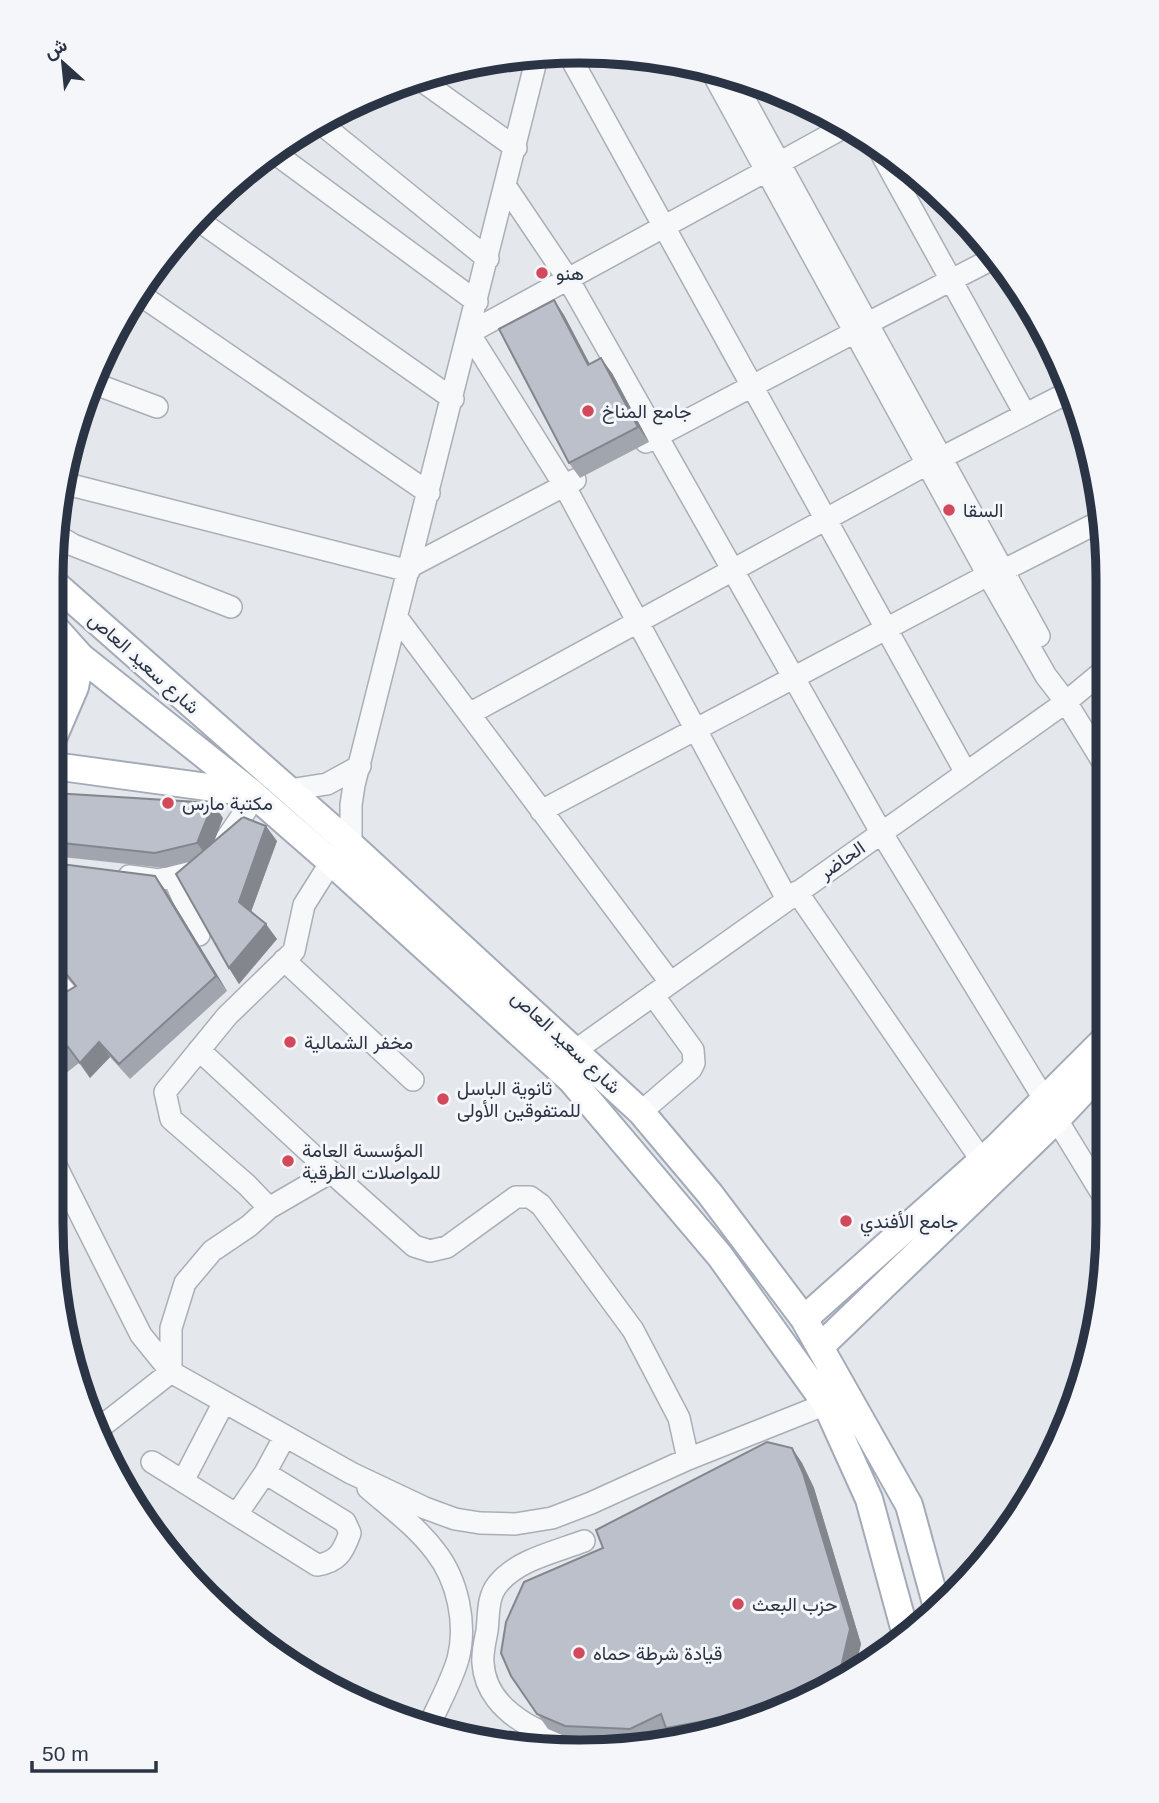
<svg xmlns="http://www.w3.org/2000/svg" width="1159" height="1803" font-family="Helvetica,Vazirmatn,sans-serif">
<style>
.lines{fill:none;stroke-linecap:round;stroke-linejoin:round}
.minor-casing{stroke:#a9aeb7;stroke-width:24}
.major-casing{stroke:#a3abb8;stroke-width:30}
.minor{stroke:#f7f8fa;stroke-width:21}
.major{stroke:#fff;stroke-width:26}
.wall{fill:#a1a5ae}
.shaded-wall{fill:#83868d}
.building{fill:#bbc0ca;stroke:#83868d;stroke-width:2}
.poi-dot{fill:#d1495b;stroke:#f4f6f9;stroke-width:2.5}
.labels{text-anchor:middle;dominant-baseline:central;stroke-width:6;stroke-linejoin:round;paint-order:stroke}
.poi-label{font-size:19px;fill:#2b3445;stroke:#f4f6f9;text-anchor:start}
.street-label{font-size:19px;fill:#2b3445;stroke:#f4f6f9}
.rim{fill:none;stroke:#2b3445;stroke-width:9}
</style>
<rect width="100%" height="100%" fill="#e4e7ec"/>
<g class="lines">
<g class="minor-casing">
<path id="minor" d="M568,53L966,773
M711,70L988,575L1046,676L1066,702L1106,767
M731,75L1039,636
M418,78L516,148
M319,122L488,259
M876,144L1025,414
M272,151L477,302
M779,163L848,125
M766,171L469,333L564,485L787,899
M506,187L568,279L881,832L1104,1197
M195,218L453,399
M142,296L429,493
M868,323L998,256
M90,382L157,407
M646,442L855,332
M943,457L1071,391
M63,483L409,571
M55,534L73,545L231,607
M411,566L575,480
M1004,570L1103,520
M398,619L670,982
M469,714L927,464
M289,790L327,784L360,766
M541,811L988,575
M351,845V805L354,785L538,53
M129,876L159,880L191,871L212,860L246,810L252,793
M173,876L199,935
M797,892L982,1161
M284,960L413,1080
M52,977L73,1001
M199,1050L331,1172L269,1208
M576,1050L1066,702L1107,668
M641,1112L691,1069L694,1063L693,1050L653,995
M51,1156L141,1335L171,1372L351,1473L425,1508L455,1519L480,1523L515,1524L552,1518L591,1503L688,1459L826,1404
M331,1172L414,1246L430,1251L447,1247L516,1197H530L541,1205L633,1330L679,1418L688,1459
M97,1430L171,1372V1328L185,1283L212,1251L249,1226L269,1208L247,1185L171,1119L165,1092L227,1016L294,951L304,905L331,862
M152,1462L317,1565C338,1562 343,1552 350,1533L345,1522L265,1473L285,1436
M183,1481L224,1402
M368,1488C391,1508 417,1527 435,1551C458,1580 467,1624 458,1659C451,1683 438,1705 428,1728
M237,1514L265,1473
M584,1541C555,1552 517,1560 498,1584C487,1597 489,1615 487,1631C485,1641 482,1653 483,1663C486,1717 556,1744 601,1746"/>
</g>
<g class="major-casing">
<path id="major" d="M55,584L351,845L641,1112L710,1194L804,1319L909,1505L937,1607
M55,628L81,657L252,793L331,862L572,1081L720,1256L826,1404L869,1499L906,1635
M54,736L75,687L81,657
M54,766L251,793
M804,1319L997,1147L1105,1039
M820,1347L1057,1119L1105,1068"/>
</g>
<use href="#minor" class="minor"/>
<use href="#major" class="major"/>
</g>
<path class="wall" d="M554,300L564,315L590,364L612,373L649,442L580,478L569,463Z
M54,793L223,818L214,841H277L251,912L277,939L239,984L229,968L189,862L165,868L53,856Z
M53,863L155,876L166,891L227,991L130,1079L110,1057L90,1078L79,1063L52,1084V985L61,995L75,986L52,957Z
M792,1448L802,1463L814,1488L861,1644L854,1672L716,1734L673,1739L668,1731L647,1741L623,1743L576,1741L548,1729L511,1676L603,1548Z"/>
<path class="shaded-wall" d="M554,300L564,315L598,380L588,365Z
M601,358L612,373L649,442L638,427Z
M213,803L223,818L208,858L197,843Z
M266,826L277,841L249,917L239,902Z
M155,876L166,891L227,991L216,976Z
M266,924L277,939L239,984L229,968Z
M99,1042L110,1057L90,1078L80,1063Z
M792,1448L802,1463L814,1488L861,1644L854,1672L831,1682Z"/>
<path class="building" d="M554,300L588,365L601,358L638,427L569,463L499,329Z
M54,793L213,803L197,843L155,853L53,842Z
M243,817L266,826L239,902L266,924L229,968L176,874Z
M53,863L155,876L216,976L119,1064L99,1042L80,1063L68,1047L52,1060V985L61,995L76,986L52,956Z
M767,1442L792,1448L803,1473L850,1629L841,1667L831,1682L765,1712L748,1713L666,1728L661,1714L630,1729L565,1726L537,1714L511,1676L501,1653L506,1622L524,1582L603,1548L596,1530Z"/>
<g class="poi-dot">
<circle cx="542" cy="273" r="7"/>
<circle cx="588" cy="411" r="7"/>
<circle cx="949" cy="510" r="7"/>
<circle cx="168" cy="803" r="7"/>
<circle cx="290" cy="1042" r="7"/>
<circle cx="443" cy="1099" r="7"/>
<circle cx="288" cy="1161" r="7"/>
<circle cx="846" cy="1221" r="7"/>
<circle cx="738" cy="1604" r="7"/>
<circle cx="579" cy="1653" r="7"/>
</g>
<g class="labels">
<g class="poi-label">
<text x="556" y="273">هنو</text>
<text x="602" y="411">جامع المناخ</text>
<text x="963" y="510">السقا</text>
<text x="182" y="803">مكتبة مارس</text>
<text x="304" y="1042">مخفر الشمالية</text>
<text x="457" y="1088">ثانوية الباسل<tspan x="457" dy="22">للمتفوقين الأولى</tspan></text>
<text x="302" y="1150">المؤسسة العامة<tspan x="302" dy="22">للمواصلات الطرقية</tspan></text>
<text x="860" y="1221">جامع الأفندي</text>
<text x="752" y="1604">حزب البعث</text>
<text x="593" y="1653">قيادة شرطة حماه</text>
</g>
<g class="street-label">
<text transform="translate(144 663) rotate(42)">شارع سعيد العاص</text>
<text transform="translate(842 860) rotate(-35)">الحاضر</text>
<text transform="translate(566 1042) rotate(43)">شارع سعيد العاص</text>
</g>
</g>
<path d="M0 0H1159V1803H0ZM579 63H580A516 516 0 0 1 1096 579V1224A516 516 0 0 1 580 1740H579A516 516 0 0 1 63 1224V579A516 516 0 0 1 579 63Z" fill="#f4f6f9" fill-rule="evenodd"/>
<path class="rim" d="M579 63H580A516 516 0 0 1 1096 579V1224A516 516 0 0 1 580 1740H579A516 516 0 0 1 63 1224V579A516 516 0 0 1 579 63Z"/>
<g transform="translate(63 63) rotate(333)" stroke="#f4f6f9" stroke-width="5" paint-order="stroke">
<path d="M0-5L12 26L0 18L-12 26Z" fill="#2b3445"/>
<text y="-10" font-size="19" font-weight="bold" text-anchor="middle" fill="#2b3445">ش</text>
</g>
<path d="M32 1761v10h124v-10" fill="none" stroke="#2b3445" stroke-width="3.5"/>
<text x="42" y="1761" font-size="21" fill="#2b3445" stroke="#f4f6f9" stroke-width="5" paint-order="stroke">50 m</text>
</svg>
